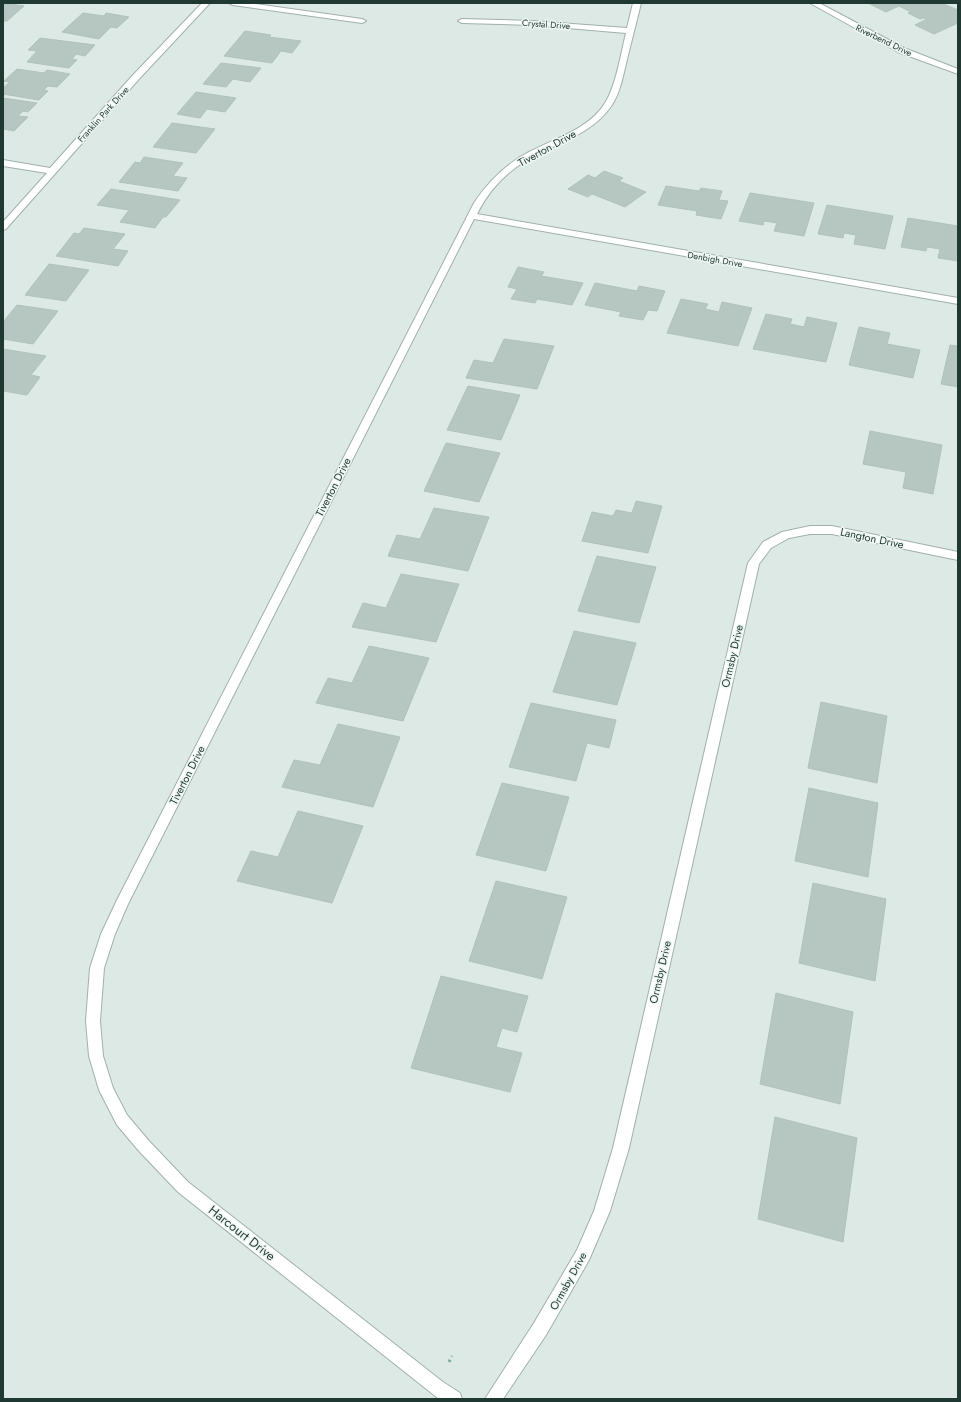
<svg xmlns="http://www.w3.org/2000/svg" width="961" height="1402" font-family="Jost,sans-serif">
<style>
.building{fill:#b6c6c0;stroke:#b0c2bb}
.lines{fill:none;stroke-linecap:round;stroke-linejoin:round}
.minor-casing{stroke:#a0b0ab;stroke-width:2}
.path{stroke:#7eac9e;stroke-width:3;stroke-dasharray:2.5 3.5;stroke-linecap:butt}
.minor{fill:#fff;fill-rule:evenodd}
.labels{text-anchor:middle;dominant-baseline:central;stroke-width:3;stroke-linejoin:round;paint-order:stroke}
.far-street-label{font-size:9px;fill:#1f3831;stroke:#edf6f2}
.street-label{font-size:11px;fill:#1f3831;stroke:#edf6f2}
.near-street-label{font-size:13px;fill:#1f3831;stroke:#edf6f2}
</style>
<rect width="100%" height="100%" fill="#dde9e4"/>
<path class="building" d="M3,3L24,6L7,21H3Z
M868,3H941L958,10V23L934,34L915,25L927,19L924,18L920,19L908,13L911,12L899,6L886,12Z
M83,13L104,16L106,13L129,17L117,28L111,27L99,39L62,32Z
M245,31L271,35L269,37L301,41L292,53L281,51L272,63L224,56Z
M40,38L95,45L85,56L76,54L72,59L77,60L69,68L27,62L37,51L28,50Z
M221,63L261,68L250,82L233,79L226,87L203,84Z
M17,69L44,73L47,70L70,74L57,87L48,86L44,90L48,91L39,100L3,94V88L10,82L4,81Z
M196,92L236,98L225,112L207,109L200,118L177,114Z
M3,98L37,103L28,112L23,111L18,116L28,117L14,131L3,129Z
M172,123L215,129L196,153L153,147Z
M144,157L183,163L173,176L187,178L178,191L119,182L135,162L140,163Z
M604,171L623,178L619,181L646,192L625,207L592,194L588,197L568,189L588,175L595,178Z
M666,186L699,191L701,188L722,191L719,200L728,201L721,219L696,215L697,211L658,205Z
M111,189L180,200L166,217H163L155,228L120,222L129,210L97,205Z
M750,193L814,203L804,236L774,231L777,223L764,221L763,225L739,221Z
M827,205L893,216L885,249L854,244L856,235L844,233L843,238L818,234Z
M908,218L958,226V261L938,258L940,249L927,247L926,251L901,247Z
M84,228L125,234L113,249L128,251L118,266L56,256L74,233L79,234Z
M49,264L89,270L66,301L25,295Z
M518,267L544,272L541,276L583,283L572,305L537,299L535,303L511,299L517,289L508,287Z
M595,283L637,291L639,286L665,291L657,311L648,310L643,320L619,316L621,312L585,305Z
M681,299L708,304L705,309L719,312L722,302L752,308L738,346L667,333Z
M17,305L58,311L33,344L3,339V322Z
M766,314L792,319L790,324L804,327L807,317L837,323L826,362L753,349Z
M859,327L890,333L887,344L920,350L913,378L849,365Z
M504,339L554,346L537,389L466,378L474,360L493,363Z
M950,345L958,346V387L941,384Z
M3,349L46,356L31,375L40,377L27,395L3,391Z
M468,386L520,395L501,440L447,430Z
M870,431L942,445L933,494L903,488L906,472L863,464Z
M446,443L500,453L479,502L424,491Z
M636,501L662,506L648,553L582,541L592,512L613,516L616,510L632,513Z
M434,508L489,517L468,571L388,556L397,535L420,539Z
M597,556L656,567L639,623L578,611Z
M401,574L459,584L436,642L352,627L363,603L386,608Z
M574,631L636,643L617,705L553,692Z
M369,646L429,658L403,721L316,703L328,678L352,683Z
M821,702L887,716L877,783L808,768Z
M531,703L616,720L609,748L587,743L576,781L509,767Z
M338,724L400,737L373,807L282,787L294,760L320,765Z
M502,783L569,797L546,871L476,855Z
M809,788L878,803L868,877L795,861Z
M298,811L363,826L332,903L237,881L251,851L278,857Z
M496,881L567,897L542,979L469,961Z
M813,883L886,899L875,981L799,963Z
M441,976L528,996L517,1032L502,1028L496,1047L522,1053L510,1092L411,1068Z
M776,993L853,1012L840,1104L760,1084Z
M775,1117L857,1138L843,1242L758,1219Z"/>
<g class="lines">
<g class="minor-casing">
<path id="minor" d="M202,3H210L139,79L6,229L3,230V222L47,173L3,166V160L50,168L133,75Z
M229,3H249L362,19L366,21L362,23L233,5Z
M633,3H641C636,25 630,46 625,68C622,81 619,94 612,105C594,132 563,141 536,155C510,168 490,188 477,214L958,298V304L474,219L128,904L115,934L104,968L100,1021L103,1056L113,1088L127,1115L149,1141L188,1182L443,1382L460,1393L462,1399H439L178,1192L139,1151L117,1125L99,1090L89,1056L86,1021L90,968L101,934L117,900L474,203C488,182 506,164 529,152C556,138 589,129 605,103C616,86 621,53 626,33L532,25L462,23L458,21L462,19L532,21L627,28Z
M810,3H819L904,48L958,69V74L898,52Z
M810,526H832L958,552V560L832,534H810L789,538L771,548L759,564L629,1148L610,1211L589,1260L546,1335L503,1399H485L534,1323L577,1250L594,1211L613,1148L748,563L763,542L782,532Z"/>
</g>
<path class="path" d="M449,1362L452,1356"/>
<use href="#minor" class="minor"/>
</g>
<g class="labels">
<g class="far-street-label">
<text transform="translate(546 24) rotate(4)">Crystal Drive</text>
<text transform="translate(884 40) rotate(26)">Riverbend Drive</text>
<text transform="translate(103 114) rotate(-48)">Franklin Park Drive</text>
<text transform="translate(715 259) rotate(10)">Denbigh Drive</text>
</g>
<g class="street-label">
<text transform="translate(547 148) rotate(-29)">Tiverton Drive</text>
<text transform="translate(333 487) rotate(-63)">Tiverton Drive</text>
<text transform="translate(872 538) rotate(12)">Langton Drive</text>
<text transform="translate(732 656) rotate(-77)">Ormsby Drive</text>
<text transform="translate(187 775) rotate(-63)">Tiverton Drive</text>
<text transform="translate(660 972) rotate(-77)">Ormsby Drive</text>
<text transform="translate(568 1281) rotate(-61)">Ormsby Drive</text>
</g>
<g class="near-street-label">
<text transform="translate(242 1233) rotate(38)">Harcourt Drive</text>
</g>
</g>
<rect width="961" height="1402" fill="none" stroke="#1f3831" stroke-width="8"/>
</svg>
